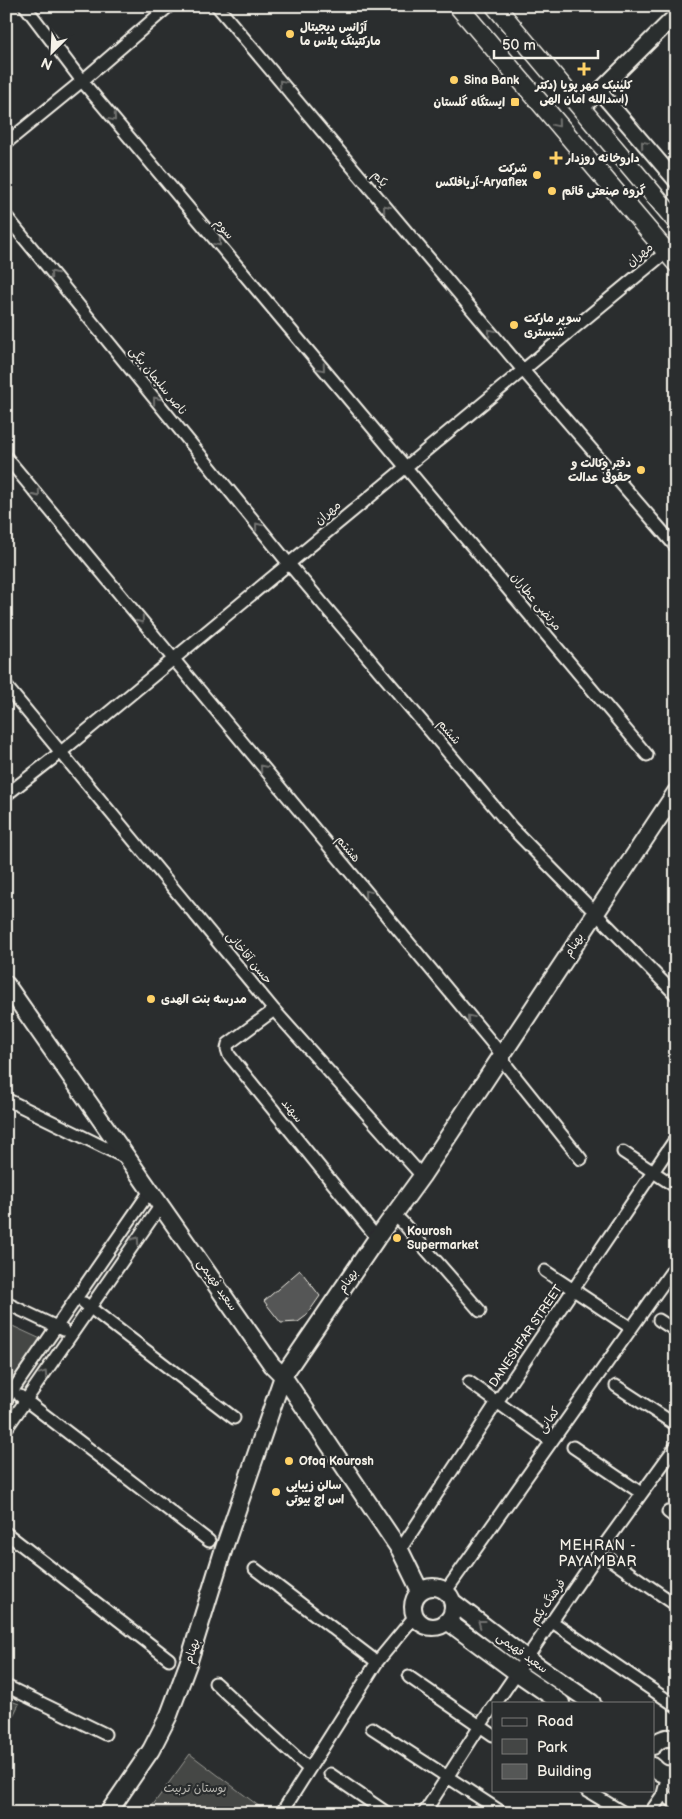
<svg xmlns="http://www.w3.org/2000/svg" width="682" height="1819" font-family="'Balsamiq Sans','Playpen Sans Arabic',sans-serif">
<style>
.green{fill:#444645;stroke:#9c9c96}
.building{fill:#555756;stroke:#f4f1e8}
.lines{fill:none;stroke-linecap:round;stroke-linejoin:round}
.minor-casing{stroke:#f4f1e8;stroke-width:15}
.tertiary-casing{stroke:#f4f1e8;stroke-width:18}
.secondary-casing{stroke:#f4f1e8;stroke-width:20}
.primary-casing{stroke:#f4f1e8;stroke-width:21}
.minor{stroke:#2a2d2e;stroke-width:11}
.tertiary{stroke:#2a2d2e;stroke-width:14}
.secondary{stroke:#2a2d2e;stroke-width:16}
.primary{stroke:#2a2d2e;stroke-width:18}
.oneway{stroke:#71726f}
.poi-dot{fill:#ffd166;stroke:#2a2d2e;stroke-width:2}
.labels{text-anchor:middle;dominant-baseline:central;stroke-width:4.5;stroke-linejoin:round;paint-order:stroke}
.poi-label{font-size:12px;font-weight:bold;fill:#f4f1e8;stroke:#2a2d2e;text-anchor:start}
.street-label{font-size:12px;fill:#f4f1e8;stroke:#2a2d2e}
.park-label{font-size:12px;fill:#b6b5af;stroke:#2a2d2e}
.neighbourhood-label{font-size:14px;letter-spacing:1px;fill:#f4f1e8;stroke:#2a2d2e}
</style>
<rect width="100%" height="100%" fill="#2a2d2e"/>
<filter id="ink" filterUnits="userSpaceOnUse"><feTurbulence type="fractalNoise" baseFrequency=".02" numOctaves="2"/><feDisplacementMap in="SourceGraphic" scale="10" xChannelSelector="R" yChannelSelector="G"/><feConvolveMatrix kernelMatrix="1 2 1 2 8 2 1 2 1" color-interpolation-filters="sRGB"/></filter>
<g filter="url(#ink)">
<path class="green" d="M6,1323L45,1341L6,1397Z
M6,1699L19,1704L6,1730Z
M190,1754L268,1813H147Z"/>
<path class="building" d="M300,1270L320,1296L306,1316L298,1322L281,1323L264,1301Z"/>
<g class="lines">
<g class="minor-casing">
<path id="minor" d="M25,6L82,81L647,755
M217,6L522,369L676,547
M6,143L82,81L169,6
M6,216L289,564L512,828L676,995
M6,457L502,1055L506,1065L581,1159
M6,686L274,1010L422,1176
M6,795L61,752L666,252
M274,1010L228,1044L227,1049L229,1055L377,1238
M6,1099L128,1159
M623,1152L676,1187
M394,1215L402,1222L480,1311
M545,1271L631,1328
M6,1303L63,1330
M84,1303L234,1418
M659,1320L676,1331
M469,1382L551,1441
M616,1386L676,1425
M20,1396L209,1541
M6,1400L150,1191
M6,1429L161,1205
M573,1447L641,1493
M668,1512L676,1518
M6,1533L169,1659
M400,1550L497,1402L676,1138
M611,1560L676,1605
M255,1569L377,1662
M446,1591L676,1265
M551,1621L676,1706
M409,1677L493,1735
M215,1683L309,1769
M6,1686L105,1734
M496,1703L600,1551L676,1446
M372,1728L503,1813
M330,1774L387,1813
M586,1790L624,1813
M663,1794L676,1804
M282,1812L377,1662L415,1616
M424,1813L493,1706
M650,1813L663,1794L668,1775"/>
</g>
<g class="tertiary-casing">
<path id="tertiary" d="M599,91L676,181
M581,109L676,15"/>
</g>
<g class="secondary-casing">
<path id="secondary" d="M6,984L272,1365L283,1376L400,1550L420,1591
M413 1607a20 20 0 1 1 40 0a20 20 0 1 1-40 0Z
M453,1602L526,1658L592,1703
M447,1621L516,1672L561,1703
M653,1746C659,1739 667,1736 676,1739
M653,1766C660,1774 666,1776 676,1773
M108,1813L151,1750L169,1715L188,1664L224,1548L283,1376L377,1238L422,1176L676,792"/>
</g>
<g class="primary-casing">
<path id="primary" d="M458,6L676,263
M495,6L676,221"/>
</g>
<use href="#minor" class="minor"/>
<use href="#tertiary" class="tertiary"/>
<use href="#secondary" class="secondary"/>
<use href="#primary" class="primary"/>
</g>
<defs><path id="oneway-chevron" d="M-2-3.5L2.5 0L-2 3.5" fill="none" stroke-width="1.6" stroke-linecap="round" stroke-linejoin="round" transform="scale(1.25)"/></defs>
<g class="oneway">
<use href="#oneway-chevron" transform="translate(282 83) rotate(-130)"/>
<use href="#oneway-chevron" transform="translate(113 118) rotate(50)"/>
<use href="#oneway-chevron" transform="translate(557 124) rotate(50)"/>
<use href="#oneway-chevron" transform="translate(644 144) rotate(-130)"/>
<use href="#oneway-chevron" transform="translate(386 208) rotate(-130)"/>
<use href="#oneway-chevron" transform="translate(218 243) rotate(50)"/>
<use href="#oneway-chevron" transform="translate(53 274) rotate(-129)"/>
<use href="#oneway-chevron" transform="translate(491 332) rotate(-130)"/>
<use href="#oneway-chevron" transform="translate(322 368) rotate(50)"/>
<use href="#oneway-chevron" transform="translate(156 400) rotate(-129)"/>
<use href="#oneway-chevron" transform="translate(37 494) rotate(51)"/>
<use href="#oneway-chevron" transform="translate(258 526) rotate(-129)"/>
<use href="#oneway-chevron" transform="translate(141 620) rotate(51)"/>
<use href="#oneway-chevron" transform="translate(263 768) rotate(-130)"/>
<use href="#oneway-chevron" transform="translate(367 893) rotate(-130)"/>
<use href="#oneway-chevron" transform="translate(470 1018) rotate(-130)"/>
<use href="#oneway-chevron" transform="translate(136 1240) rotate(-55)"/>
<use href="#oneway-chevron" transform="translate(44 1374) rotate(-56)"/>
<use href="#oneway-chevron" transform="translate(481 1623) rotate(-143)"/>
</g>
</g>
<g class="poi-dot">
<circle cx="290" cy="34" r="5"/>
<path d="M581.5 61.5h5v5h5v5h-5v5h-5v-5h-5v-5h5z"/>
<circle cx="454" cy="80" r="5"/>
<rect x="510" y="97" width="10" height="10" rx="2.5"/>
<path d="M553.5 150.5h5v5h5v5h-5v5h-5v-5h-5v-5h5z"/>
<circle cx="537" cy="175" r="5"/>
<circle cx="552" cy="191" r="5"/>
<circle cx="514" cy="325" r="5"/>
<circle cx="641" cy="470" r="5"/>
<circle cx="151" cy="999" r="5"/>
<circle cx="397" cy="1238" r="5"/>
<circle cx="289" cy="1461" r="5"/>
<circle cx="276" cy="1492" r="5"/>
</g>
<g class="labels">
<g class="poi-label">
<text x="300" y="27">آژانس دیجیتال<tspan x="300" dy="14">مارکتینگ پلاس ما</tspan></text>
<text x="464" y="80">Sina Bank</text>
<text x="584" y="85" text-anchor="middle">کلینیک مهر پویا (دکتر<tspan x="584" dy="14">اسدالله امان الهی)</tspan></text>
<text x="505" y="102" text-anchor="end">ایستگاه گلستان</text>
<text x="566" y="158">داروخانه روزدار</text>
<text x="527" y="168" text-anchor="end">شرکت<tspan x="527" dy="14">آریافلکس-Aryaflex</tspan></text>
<text x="562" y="191">گروه صنعتی قائم</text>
<text x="524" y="318">سوپر مارکت<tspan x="524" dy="14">شبستری</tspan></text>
<text x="631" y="463" text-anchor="end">دفتر وکالت و<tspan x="631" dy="14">حقوقی عدالت</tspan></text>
<text x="161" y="999">مدرسه بنت الهدی</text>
<text x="407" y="1231">Kourosh<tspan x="407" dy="14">Supermarket</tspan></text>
<text x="299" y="1461">Ofoq Kourosh</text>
<text x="286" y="1485">سالن زیبایی<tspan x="286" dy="14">اس اچ بیوتی</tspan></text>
</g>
<g class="street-label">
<text transform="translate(380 179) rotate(50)">یکم</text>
<text transform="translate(224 229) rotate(50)">سوم</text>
<text transform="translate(640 255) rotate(-39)">مهران</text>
<text transform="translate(158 381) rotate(51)">ناصر سلیمان بیگی</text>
<text transform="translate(328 513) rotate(-40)">مهران</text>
<text transform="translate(536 602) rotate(50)">مرتضی عطاران</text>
<text transform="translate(449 732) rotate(50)">ششم</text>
<text transform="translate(348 849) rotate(50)">هشتم</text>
<text transform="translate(574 945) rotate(-57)">بهنام</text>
<text transform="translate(249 958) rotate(50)">حسن آقاخانی</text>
<text transform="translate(292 1111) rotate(51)">سهند</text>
<text transform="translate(348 1281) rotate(-56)">بهنام</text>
<text transform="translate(217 1285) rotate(55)">سعید فهیمی</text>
<text transform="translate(526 1336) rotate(-56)">DANESHFAR STREET</text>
<text transform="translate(549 1420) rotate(-55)">کمانی</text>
<text transform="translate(548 1602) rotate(-55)">فرهنگ یکم</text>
<text transform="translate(192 1651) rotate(-72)">بهنام</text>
<text transform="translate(522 1653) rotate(36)">سعید فهیمی</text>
</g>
<g class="park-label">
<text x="195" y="1788">بوستان تربیت</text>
</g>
<g class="neighbourhood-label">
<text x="598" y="1545">MEHRAN -<tspan x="598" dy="16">PAYAMBAR</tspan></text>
</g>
</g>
<rect width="682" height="1819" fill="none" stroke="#2a2d2e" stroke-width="25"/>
<rect x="12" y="12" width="657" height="1794" fill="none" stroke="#f4f1e8" stroke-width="2" filter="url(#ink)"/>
<rect x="492" y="1702" width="162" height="90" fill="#2a2d2e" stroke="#7b7b78"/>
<rect x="502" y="1718" width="25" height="8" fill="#2a2d2e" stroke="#7b7b78"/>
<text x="537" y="1726" font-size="15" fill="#f4f1e8">Road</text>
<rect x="502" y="1739" width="25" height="15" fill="#444645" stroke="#7b7b78"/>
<text x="537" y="1752" font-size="15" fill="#f4f1e8">Park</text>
<rect x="502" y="1764" width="25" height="15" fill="#555756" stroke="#7b7b78"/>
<text x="537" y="1776" font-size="15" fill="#f4f1e8">Building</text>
<g transform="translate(52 52) rotate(204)" stroke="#2a2d2e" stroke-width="4" paint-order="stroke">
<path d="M0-4L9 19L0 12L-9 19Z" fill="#f4f1e8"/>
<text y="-8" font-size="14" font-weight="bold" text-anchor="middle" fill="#f4f1e8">N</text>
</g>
<path d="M494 50v8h104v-8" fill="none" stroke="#f4f1e8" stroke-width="2.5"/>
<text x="502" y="50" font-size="15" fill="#f4f1e8" stroke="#2a2d2e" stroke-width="4" paint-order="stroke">50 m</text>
</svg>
